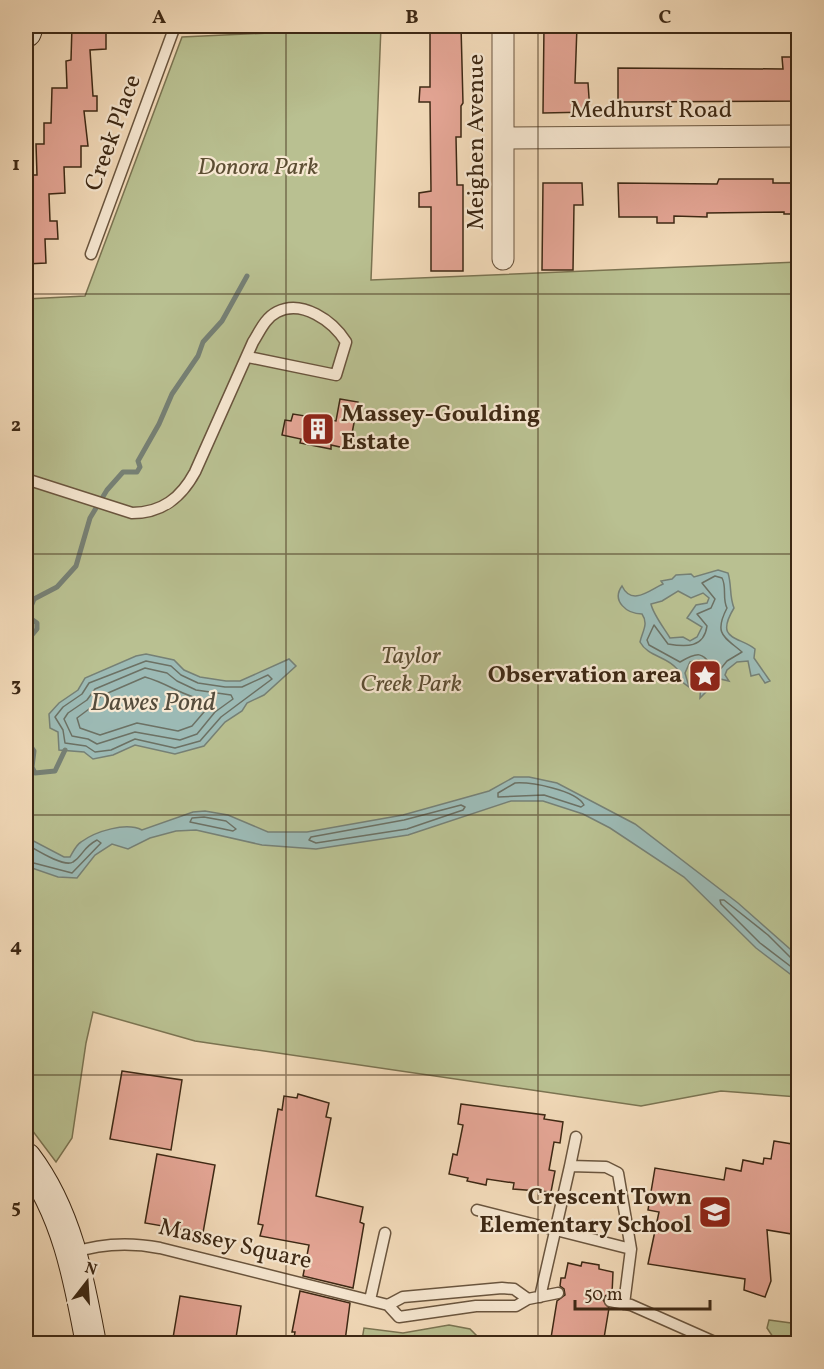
<svg xmlns="http://www.w3.org/2000/svg" width="824" height="1369" font-family="Vollkorn,serif">
<style>
.green{fill:#b9c091;stroke:#7b7452;stroke-width:1.5}
.water{fill:#9cbab5;stroke:#768075;stroke-width:1.5;fill-rule:evenodd}
.lines{fill:none;stroke-linecap:round;stroke-linejoin:round}
.shore{stroke:#6c7164;stroke-width:1.5}
.stream{stroke:#768075;stroke-width:5}
.building{fill:#e5a696;stroke:#3d2814;stroke-width:1.5}
.lane-casing{stroke:#6a553e;stroke-width:13}
.street-casing{stroke:#6a553e;stroke-width:23}
.secondary-casing{stroke:#3d2814;stroke-width:32}
.lane{stroke:#f7e8d2;stroke-width:10}
.street{stroke:#f7e8d2;stroke-width:21}
.secondary{stroke:#f7e8d2;stroke-width:30}
.grid{fill:none;stroke:#3d2814;stroke-width:1.5;stroke-opacity:0.55}
.labels{text-anchor:middle;dominant-baseline:central;stroke-width:4.5;stroke-linejoin:round;paint-order:stroke}
.street-label{font-size:24px;fill:#3d2814;stroke:#f7e8d2}
.park-label{font-size:24px;font-style:italic;fill:#5c4e33;stroke:#f7e8d2}
.poi-label{font-size:24px;font-weight:bold;fill:#3d2814;stroke:#f7e8d2;text-anchor:end}
.water-label{font-size:26px;font-style:italic;fill:#554c3c;stroke:#f7e8d2}
.neatline{fill:none;stroke:#3d2814;stroke-width:2}
.grid-label{font-size:20px;text-anchor:middle;font-weight:bold;fill:#3d2814}
</style>
<rect width="100%" height="100%" fill="#f3dbba"/>
<filter id="stains"><feTurbulence type="fractalNoise" baseFrequency=".00333" numOctaves="4"/><feColorMatrix values="0 0 0 0 .2 0 0 0 0 .09 0 0 0 0 .02 0 0 0 .5 -.17"/></filter>
<radialGradient id="worn" r=".72"><stop offset=".6" stop-color="#630" stop-opacity="0"/><stop offset="1" stop-color="#630" stop-opacity=".3"/></radialGradient>
<path class="green" d="M292,26H381L371,280L798,262V1097L721,1091L641,1106L195,1041L93,1012L86,1043L72,1138L56,1162L26,1122V299L85,296L182,37L291,32Z
M769,1320L791,1323L794,1328L793,1336L784,1342L775,1340L767,1328Z
M449,1325L470,1329L479,1338L478,1343H353L354,1339L362,1340L364,1328L403,1333Z"/>
<path class="water" d="M718,570L728,573C732,586 729,595 734,608C714,641 739,636 755,649L754,658L770,681L765,683L759,674L751,676L748,661L737,662L727,670L725,675L729,681L720,679L718,686L709,689L700,698L701,682L708,677V667L699,660L690,662L685,673L689,687L677,678V669C667,656 648,657 640,642C642,632 649,624 642,614C627,614 611,601 622,586C632,607 651,589 663,584L661,581L672,579L676,575L691,574L694,577ZM678,591L691,598L703,593L709,598L707,603L696,605L687,618L702,627L697,637L690,641L683,637L670,638C664,628 653,614 651,604L662,601Z
M146,654L174,660L184,670L200,677L226,681H240L289,659L296,666L264,695L247,703L242,711L225,722L204,746L175,754L135,745L113,755L93,759L84,752L59,750L58,732L50,728L49,714L59,703L78,690L85,678L136,656Z
M514,777H529L557,783L635,824L738,903L798,956V980L756,948L684,877L610,828L583,814L543,801H511L408,835L316,849L262,845L196,830L176,831L150,838L128,849L112,844L95,855L77,878L58,877L26,866V837L64,857H70C73,852 76,845 81,842C96,831 126,822 142,830L193,812L205,811L228,815L268,832H307L403,815L489,791Z"/>
<g class="lines">
<path class="shore" d="M715,576L722,578C727,587 722,598 727,608C713,635 725,637 742,652L727,661L718,672C702,656 704,648 680,662L649,645L647,640L654,625L668,644C686,647 704,648 707,626L697,614L711,608L715,599L702,583Z
M146,661L171,666L181,675L198,683L225,687H242L268,675L272,679L221,717L200,741L175,748L135,739L111,750L95,752L86,746L65,743L63,730L55,717L63,707L82,694L89,683Z
M145,668L167,673L177,681L196,690L231,695L233,699L215,712L197,734L180,740L135,732L97,744L88,739L72,736L64,719L68,713L87,700L95,689Z
M145,677C170,684 181,696 208,701L210,705L192,726L178,731L137,723L100,735L80,728L77,718L93,706L101,696Z
M515,783C531,782 576,790 584,805L581,807L544,795L498,797V793Z
M461,805L465,807L463,810L407,829L316,843L309,840L311,837L404,820Z
M204,817L226,821L236,829L233,831L190,822L192,818Z
M26,844C35,849 64,868 73,862C83,856 82,848 97,840L101,843L72,873L26,861
M798,961L791,958L768,935L724,900H720L721,904L760,943L798,972"/>
<path class="stream" d="M26,642L37,629V623L27,616L34,599L57,587L76,566L90,518L107,490L123,472H137L140,467L138,461L159,424L172,394L198,356L203,342L222,321L247,276
M26,740L34,751L32,767L35,773L55,771L65,750"/>
</g>
<path class="building" d="M72,26H106V49L90,50L93,96H97V111H84L88,146H81V167H64L65,193L49,194L50,221H57L58,239H45L46,263L26,264V175H37L36,144H44V123H51L52,88H67L66,61L71,60Z
M430,26H461L463,103L461,106V137H456L457,185H463V271H431V207H419V193L431,191L430,102H419L420,87H430Z
M544,26H577L575,83H588L590,112L543,113Z
M782,57H798V101L619,102L618,99V68L783,69Z
M719,179H773V183H798V214H784V212L707,213V217L674,216V223H657V217H619L618,183L717,184Z
M543,183H582L583,205H574L573,270H542Z
M340,399L358,402L349,449L331,445V449L300,443L301,439L282,435L285,420L291,421L293,414L336,421Z
M122,1071L182,1080L171,1150L110,1139Z
M298,1094L329,1103L326,1117L331,1118L316,1196L363,1207L360,1222L364,1224L353,1288L303,1276L309,1245L260,1236L263,1225L258,1224L278,1109L282,1110L284,1096L297,1098Z
M461,1104L545,1115L544,1119L563,1122L560,1143L554,1142L549,1170L555,1171L551,1192L513,1189L514,1183L487,1179L486,1185L467,1181L468,1178L449,1174L453,1154L457,1155L463,1125L458,1124Z
M774,1141L798,1145V1235L767,1230L771,1281L765,1297L744,1290L745,1279L648,1264L659,1212L648,1210L655,1168L724,1180L726,1168L741,1171L743,1160L763,1164L764,1158L771,1159Z
M157,1154L215,1165L203,1233L145,1223Z
M582,1262L599,1265V1269L613,1272L612,1294L605,1296L603,1300L609,1308L603,1344H550L557,1301L565,1295L564,1289L560,1286L561,1278H565L568,1263L581,1266Z
M300,1291L350,1303L345,1341L293,1344L295,1332H292Z
M180,1296L241,1306L235,1344H172Z"/>
<g class="lines">
<g class="lane-casing">
<path id="lane" d="M91,254L175,26
M26,479L132,513C162,513 181,498 195,472L253,342C260,331 265,318 277,312C302,299 333,321 346,342L336,375L248,357
M570,1166L576,1137
M477,1210L631,1249
M72,1253C102,1243 129,1242 160,1248L388,1305L399,1317L476,1306H516L528,1299L558,1293
M540,1297L570,1166L606,1167L618,1173L631,1249L624,1304
M370,1300L385,1233
M610,1301L631,1305L719,1344
M388,1305L403,1297L502,1288L514,1289L528,1299"/>
</g>
<g class="street-casing">
<path id="street" d="M503,26V259
M503,138L798,136"/>
</g>
<g class="secondary-casing">
<path id="secondary" d="M26,32L28,26
M26,1158C67,1212 79,1279 91,1344"/>
</g>
<use href="#lane" class="lane"/>
<use href="#street" class="street"/>
<use href="#secondary" class="secondary"/>
</g>
<path class="grid" d="M286,26V1344M538,26V1344M26,294H798M26,554H798M26,815H798M26,1075H798"/>
<defs>
<g id="building-square" transform="scale(1.725)"><rect x="-9" y="-9" width="18" height="18" rx="4" fill="#8f2418" stroke="#f7e8d2"/><path d="M-4-6H4V6H1V3H-1V6H-4ZM-2.5-4.3h1.7v1.8h-1.7ZM.8-4.3h1.7v1.8H.8ZM-2.5-1h1.7V.8h-1.7ZM.8-1h1.7V.8H.8Z" fill="#fff"/></g>
<g id="sight-square" transform="scale(1.725)"><rect x="-9" y="-9" width="18" height="18" rx="4" fill="#8f2418" stroke="#f7e8d2"/><path d="M0-6L1.8-2.2L6-1.7L2.9 1.2L3.7 5.4L0 3.3L-3.7 5.4L-2.9 1.2L-6-1.7L-1.8-2.2Z" fill="#fff"/></g>
<g id="school-square" transform="scale(1.725)"><rect x="-9" y="-9" width="18" height="18" rx="4" fill="#8f2418" stroke="#f7e8d2"/><path d="M0-5L7-2L0 1L-7-2ZM-4 1L0 2.5L4 1V4Q0 6-4 4Z" fill="#fff"/></g>
</defs>
<g fill-rule="evenodd">
<use href="#building-square" x="318" y="429"/>
<use href="#sight-square" x="705" y="676"/>
<use href="#school-square" x="715" y="1212"/>
</g>
<g class="labels">
<g class="street-label">
<text x="651" y="111">Medhurst Road</text>
<text transform="translate(114 133) rotate(-70)">Creek Place</text>
<text transform="translate(477 142) rotate(-90)">Meighen Avenue</text>
<text transform="translate(235 1245) rotate(13)">Massey Square</text>
</g>
<g class="park-label">
<text x="258" y="168">Donora Park</text>
<text x="411" y="657">Taylor<tspan x="411" dy="28">Creek Park</tspan></text>
</g>
<g class="poi-label">
<text x="341" y="415" text-anchor="start">Massey-Goulding<tspan x="341" dy="28">Estate</tspan></text>
<text x="682" y="676">Observation area</text>
<text x="692" y="1198">Crescent Town<tspan x="692" dy="28">Elementary School</tspan></text>
</g>
<g class="water-label">
<text x="153" y="703">Dawes Pond</text>
</g>
</g>
<rect width="824" height="1369" fill="none" stroke="#f3dbba" stroke-width="66"/>
<g transform="translate(87 1282) rotate(17)" stroke="#f7e8d2" stroke-width="4.5" paint-order="stroke">
<path d="M0-4.5L10 22L0 15L-10 22Z" fill="#3d2814"/>
<text y="-9" font-size="16" font-weight="bold" text-anchor="middle" fill="#3d2814">N</text>
</g>
<path d="M575 1300v9h135v-9" fill="none" stroke="#3d2814" stroke-width="3"/>
<text x="584" y="1300" font-size="18" fill="#3d2814" stroke="#f7e8d2" stroke-width="4.5" paint-order="stroke">50 m</text>
<rect x="33" y="33" width="758" height="1303" class="neatline"/>
<g class="grid-label">
<text x="159" y="23">A</text>
<text x="412" y="23">B</text>
<text x="665" y="23">C</text>
<text x="16" y="170">1</text>
<text x="16" y="431">2</text>
<text x="16" y="691">3</text>
<text x="16" y="952">4</text>
<text x="16" y="1213">5</text>
</g>
<rect width="100%" height="100%" filter="url(#stains)"/>
<rect width="100%" height="100%" fill="url(#worn)"/>
</svg>
